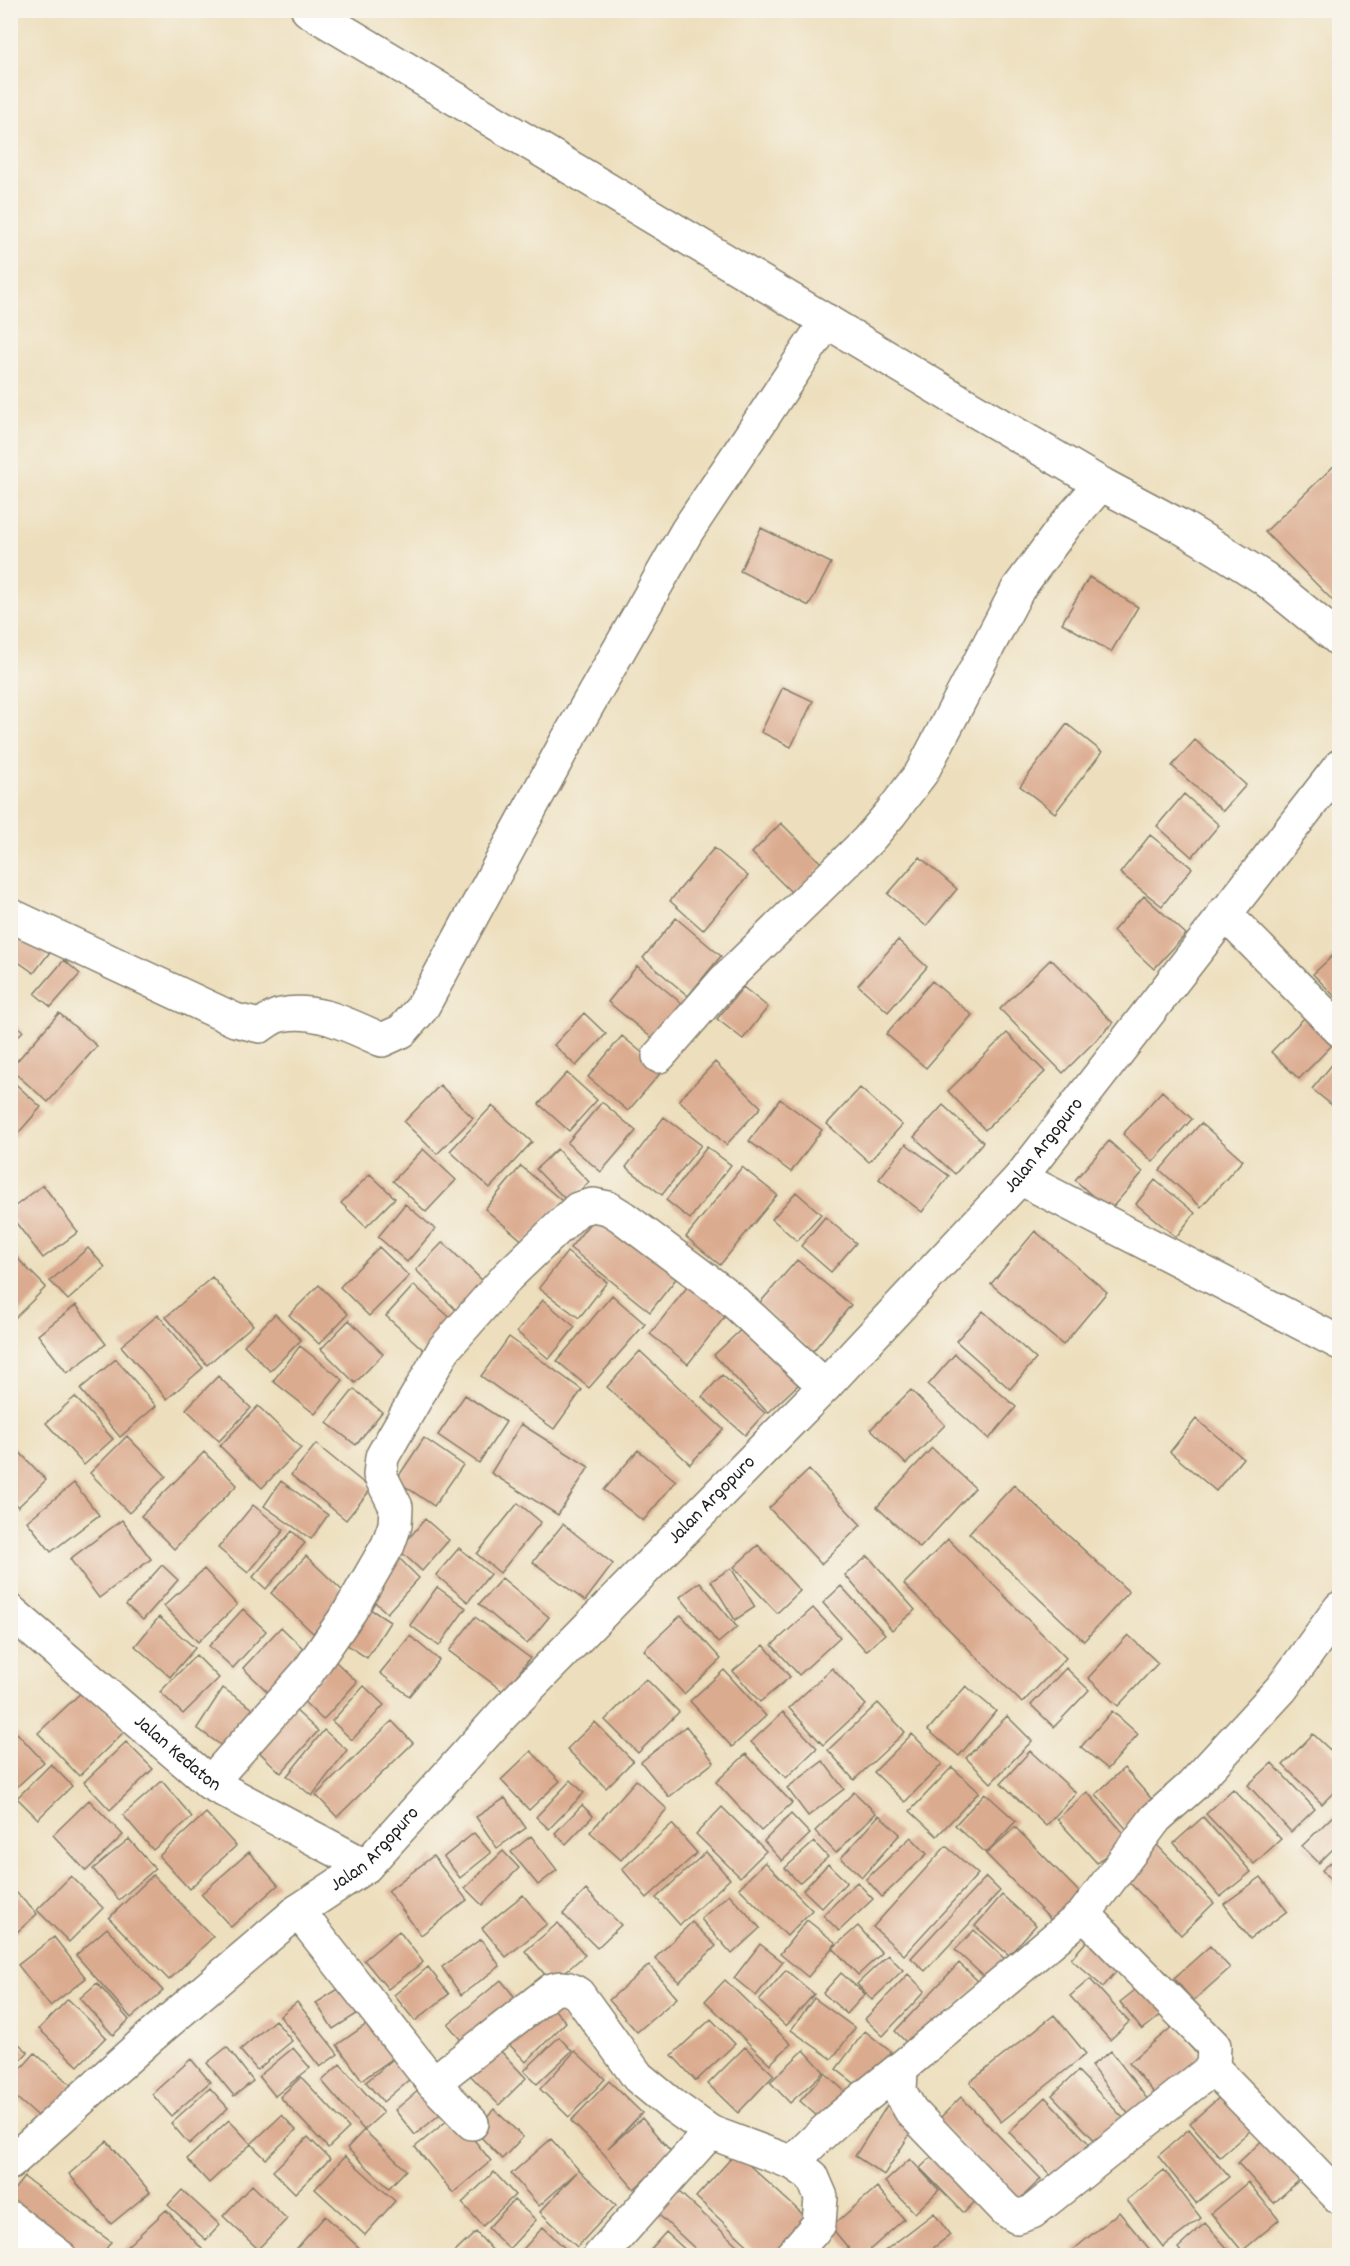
<svg xmlns="http://www.w3.org/2000/svg" width="1350" height="2266" font-family="Dekko,sans-serif">
<style>
.building{fill:#dbab8f}
.lines{fill:none;stroke-linecap:round;stroke-linejoin:round}
.minor-casing{stroke:#847e6c;stroke-width:36}
.minor{stroke:#fff;stroke-width:33}
.labels{text-anchor:middle;dominant-baseline:central;stroke-width:5;stroke-linejoin:round;paint-order:stroke}
.street-label{font-size:20px;fill:#1c1c1c;stroke:#f7f3e8}
</style>
<rect width="100%" height="100%" fill="#f7f3e8"/>
<filter id="ink" filterUnits="userSpaceOnUse"><feTurbulence type="fractalNoise" baseFrequency=".0167" numOctaves="2"/><feDisplacementMap in="SourceGraphic" scale="12" xChannelSelector="R" yChannelSelector="G"/><feConvolveMatrix kernelMatrix="1 2 1 2 8 2 1 2 1" color-interpolation-filters="sRGB"/></filter>
<filter id="wash" filterUnits="userSpaceOnUse"><feTurbulence type="fractalNoise" baseFrequency=".008" numOctaves="4" result="noise"/><feDisplacementMap in="SourceGraphic" scale="24" xChannelSelector="R" yChannelSelector="G"/><feGaussianBlur stdDeviation="1.35" result="paint"/><feColorMatrix in="noise" values="0 0 0 0 0 0 0 0 0 0 0 0 0 0 0 0 0 1.4 0 .05"/><feComposite in="paint" operator="in"/></filter>
<g filter="url(#wash)">
<rect width="100%" height="100%" fill="#eddfbd"/>
<g id="blocks">
<path class="building" d="M1340,460V608L1265,532Z
M761,528L831,563L809,606L740,571Z
M1089,577L1138,607L1111,652L1062,623Z
M783,687L813,701L791,747L761,732Z
M1067,724L1102,752L1055,813L1020,786Z
M1195,740L1246,785L1223,811L1172,766Z
M1184,794L1219,825L1192,857L1157,826Z
M781,823L823,865L794,895L752,853Z
M1150,835L1192,868L1162,906L1120,873Z
M714,848L748,876L703,930L670,901Z
M920,857L957,889L926,926L888,894Z
M1144,896L1186,934L1154,969L1113,931Z
M676,918L721,956L688,996L643,958Z
M10,932L53,948L34,973L10,956Z
M898,940L927,967L888,1012L858,985Z
M1340,949V1002L1313,974Z
M1051,959L1113,1023L1063,1073L1000,1009Z
M64,960L80,974L51,1007L35,994Z
M637,966L687,1008L659,1044L608,1002Z
M932,981L972,1015L926,1068L886,1034Z
M743,987L768,1007L743,1039L717,1019Z
M59,1013L97,1046L48,1102L10,1069Z
M584,1013L606,1034L576,1066L554,1045Z
M1309,1013L1337,1040L1299,1079L1271,1052Z
M10,1020L23,1031L10,1045Z
M1007,1033L1045,1072L985,1130L948,1091Z
M622,1036L663,1070L628,1111L588,1077Z
M1340,1055V1109L1338,1110L1312,1089Z
M715,1062L761,1107L726,1145L679,1100Z
M567,1073L597,1100L569,1131L539,1104Z
M10,1079L41,1107L14,1138L10,1135Z
M440,1085L473,1118L437,1154L404,1122Z
M860,1088L902,1125L869,1162L827,1124Z
M1162,1091L1192,1119L1153,1162L1123,1134Z
M780,1099L822,1130L791,1172L749,1141Z
M602,1102L636,1131L601,1172L567,1143Z
M943,1105L983,1142L955,1174L914,1137Z
M492,1106L532,1142L490,1188L450,1151Z
M664,1117L701,1145L662,1195L626,1167Z
M1201,1123L1243,1160L1201,1207L1160,1170Z
M1109,1141L1143,1172L1109,1211L1075,1180Z
M906,1144L949,1176L922,1212L879,1179Z
M707,1147L731,1165L690,1219L666,1200Z
M423,1149L456,1180L426,1212L393,1181Z
M557,1149L589,1182L568,1202L536,1169Z
M521,1166L562,1201L525,1243L485,1209Z
M742,1167L777,1195L720,1265L686,1237Z
M370,1174L395,1198L366,1227L341,1203Z
M1155,1180L1195,1213L1176,1237L1136,1204Z
M43,1185L78,1232L43,1258L10,1215V1210Z
M796,1192L821,1214L797,1241L772,1219Z
M405,1204L435,1229L407,1262L378,1237Z
M603,1207L682,1271L650,1312L570,1248Z
M825,1217L856,1243L831,1272L801,1246Z
M1035,1231L1107,1292L1063,1345L991,1284Z
M443,1242L492,1290L464,1318L416,1270Z
M379,1247L409,1276L369,1316L340,1287Z
M88,1248L105,1267L68,1300L50,1281Z
M10,1251L46,1287L15,1318L10,1313Z
M567,1252L607,1282L579,1318L539,1288Z
M797,1260L851,1305L813,1351L758,1305Z
M212,1277L253,1325L207,1365L166,1317Z
M692,1281L730,1310L688,1364L650,1334Z
M319,1285L348,1314L319,1344L289,1315Z
M414,1285L456,1323L428,1354L386,1316Z
M612,1295L645,1324L589,1388L557,1361Z
M543,1300L575,1327L549,1359L517,1332Z
M76,1305L106,1344L67,1373L38,1335Z
M983,1311L1036,1359L1010,1389L956,1341Z
M275,1314L301,1340L270,1371L244,1345Z
M158,1315L203,1368L167,1399L121,1346Z
M349,1320L383,1354L355,1383L321,1349Z
M748,1323L802,1381L768,1413L714,1355Z
M509,1337L582,1390L554,1429L481,1376Z
M300,1346L343,1380L315,1414L273,1381Z
M640,1351L723,1429L690,1464L607,1387Z
M955,1354L1016,1407L989,1439L928,1385Z
M116,1359L156,1406L120,1437L80,1389Z
M722,1375L765,1413L745,1435L702,1397Z
M218,1376L251,1408L219,1441L186,1409Z
M354,1389L382,1412L356,1445L327,1423Z
M911,1390L945,1425L906,1464L871,1429Z
M465,1395L506,1422L479,1463L438,1435Z
M75,1397L113,1439L84,1465L46,1423Z
M258,1406L301,1448L262,1488L220,1446Z
M1196,1419L1243,1458L1216,1491L1170,1452Z
M521,1424L589,1467L558,1515L491,1473Z
M127,1436L166,1476L129,1513L90,1473Z
M424,1438L463,1465L434,1506L396,1480Z
M10,1442L46,1480L18,1507L10,1499Z
M316,1444L371,1489L346,1520L291,1475Z
M932,1448L975,1488L920,1548L877,1507Z
M638,1450L676,1481L643,1521L604,1490Z
M204,1452L237,1485L174,1549L141,1516Z
M809,1470L861,1525L821,1564L769,1508Z
M281,1481L328,1515L311,1539L264,1506Z
M74,1483L99,1515L51,1552L27,1521Z
M1014,1485L1129,1592L1084,1641L969,1533Z
M518,1503L541,1522L500,1573L477,1554Z
M253,1505L284,1530L248,1573L218,1548Z
M425,1519L449,1540L422,1571L399,1550Z
M122,1520L151,1559L99,1598L70,1559Z
M563,1524L613,1564L585,1601L533,1562Z
M292,1531L305,1543L266,1589L253,1577Z
M948,1539L1066,1658L1022,1703L904,1584Z
M758,1545L800,1591L777,1613L734,1567Z
M459,1548L490,1574L468,1602L436,1575Z
M306,1556L348,1596L313,1633L271,1593Z
M868,1556L915,1610L892,1630L845,1575Z
M399,1558L419,1578L387,1613L366,1594Z
M162,1565L178,1580L143,1620L126,1605Z
M731,1568L755,1607L735,1620L711,1581Z
M204,1569L237,1605L198,1642L164,1606Z
M502,1578L549,1617L527,1644L479,1604Z
M700,1582L737,1627L718,1643L680,1597Z
M841,1586L885,1634L866,1651L823,1603Z
M437,1587L466,1608L439,1646L410,1625Z
M364,1605L390,1622L367,1658L341,1641Z
M813,1608L840,1637L799,1675L772,1645Z
M243,1609L266,1631L233,1668L209,1646Z
M681,1615L721,1659L684,1694L644,1650Z
M159,1617L195,1648L170,1677L135,1646Z
M475,1617L530,1658L504,1692L449,1651Z
M281,1627L311,1656L272,1696L243,1668Z
M1128,1635L1158,1663L1118,1706L1088,1678Z
M410,1636L439,1660L409,1696L380,1673Z
M764,1645L790,1677L760,1702L733,1671Z
M196,1655L219,1678L183,1714L160,1692Z
M335,1661L357,1682L323,1720L301,1699Z
M832,1668L866,1705L823,1745L789,1708Z
M1066,1668L1089,1690L1054,1727L1031,1705Z
M724,1670L766,1716L732,1747L690,1701Z
M646,1679L679,1712L638,1753L605,1720Z
M364,1686L384,1705L352,1740L332,1721Z
M966,1686L996,1711L959,1756L928,1730Z
M223,1688L256,1711L229,1751L197,1728Z
M85,1689L125,1731L79,1776L38,1733Z
M878,1703L905,1732L854,1780L828,1750Z
M293,1708L318,1731L281,1773L256,1749Z
M1112,1711L1138,1734L1108,1769L1081,1747Z
M783,1712L817,1748L786,1778L751,1742Z
M1007,1716L1032,1741L991,1783L966,1758Z
M392,1721L413,1743L337,1817L316,1795Z
M595,1722L633,1761L606,1788L567,1749Z
M686,1726L714,1762L669,1797L641,1762Z
M324,1730L347,1750L312,1796L287,1776Z
M17,1733L44,1762L10,1793V1739Z
M912,1734L942,1764L905,1802L874,1772Z
M1313,1734L1340,1759V1786L1322,1804L1283,1765Z
M126,1742L153,1769L110,1810L84,1782Z
M531,1751L560,1781L529,1810L501,1780Z
M1030,1751L1076,1793L1046,1826L1001,1783Z
M746,1754L792,1803L761,1831L716,1782Z
M823,1761L844,1789L808,1816L787,1788Z
M1272,1763L1315,1809L1291,1832L1248,1785Z
M51,1764L72,1786L38,1819L17,1798Z
M952,1767L979,1792L937,1836L910,1811Z
M1124,1768L1157,1805L1128,1831L1096,1794Z
M571,1780L584,1793L549,1829L536,1817Z
M636,1780L667,1809L621,1860L590,1832Z
M162,1781L192,1817L153,1850L123,1815Z
M1233,1789L1281,1839L1254,1864L1206,1814Z
M854,1792L876,1813L836,1853L815,1831Z
M1087,1792L1127,1837L1097,1863L1057,1819Z
M985,1793L1016,1821L986,1853L955,1825Z
M505,1798L526,1828L497,1848L476,1817Z
M89,1800L123,1835L86,1871L53,1835Z
M582,1805L593,1816L566,1844L555,1833Z
M722,1807L766,1851L740,1877L696,1834Z
M1340,1809V1842L1319,1863L1302,1846Z
M206,1813L236,1846L189,1889L159,1856Z
M791,1814L810,1834L782,1861L764,1841Z
M879,1815L900,1834L862,1877L841,1858Z
M1203,1817L1251,1872L1220,1897L1174,1843Z
M672,1824L697,1853L647,1898L622,1869Z
M1015,1827L1089,1902L1061,1930L986,1854Z
M474,1833L491,1853L460,1878L444,1857Z
M531,1836L557,1870L538,1885L511,1852Z
M911,1837L927,1854L882,1897L866,1879Z
M129,1839L155,1869L119,1900L93,1869Z
M814,1842L828,1857L799,1883L785,1868Z
M1156,1844L1214,1903L1181,1935L1123,1876Z
M946,1846L978,1874L904,1955L873,1927Z
M503,1851L519,1868L482,1905L465,1888Z
M249,1852L278,1885L231,1927L201,1894Z
M706,1852L730,1879L680,1925L656,1898Z
M1340,1855V1886L1337,1888L1322,1870Z
M433,1856L467,1900L421,1935L388,1891Z
M765,1862L812,1910L787,1936L739,1888Z
M828,1864L847,1882L822,1908L803,1890Z
M153,1875L213,1937L169,1980L109,1918Z
M71,1876L103,1908L69,1942L37,1910Z
M986,1877L1000,1891L925,1971L911,1958Z
M1261,1877L1287,1911L1250,1939L1224,1904Z
M857,1882L873,1899L839,1931L823,1915Z
M10,1886L37,1914L15,1934L10,1930Z
M586,1890L621,1925L597,1948L563,1914Z
M729,1894L760,1928L732,1954L701,1919Z
M523,1895L547,1924L506,1957L482,1928Z
M1002,1895L1036,1925L1009,1955L975,1926Z
M807,1920L836,1943L808,1977L780,1954Z
M692,1922L716,1946L679,1982L655,1958Z
M558,1923L585,1955L552,1983L525,1951Z
M858,1926L882,1953L858,1975L833,1948Z
M107,1928L163,1991L131,2018L76,1955Z
M974,1930L1009,1963L991,1983L955,1950Z
M399,1931L423,1962L388,1989L364,1960Z
M1094,1933L1125,1961L1103,1987L1071,1959Z
M54,1937L86,1978L50,2006L18,1965Z
M481,1939L500,1966L461,1995L442,1967Z
M760,1944L783,1962L756,1996L734,1978Z
M1210,1946L1230,1968L1193,2001L1174,1978Z
M888,1955L903,1970L872,2000L857,1984Z
M959,1963L979,1982L914,2050L895,2031Z
M649,1965L677,1998L637,2032L609,2000Z
M428,1967L449,1994L415,2021L394,1995Z
M786,1970L814,1994L786,2026L759,2001Z
M841,1973L865,1994L847,2014L823,1993Z
M908,1974L925,1991L883,2036L865,2019Z
M1090,1979L1129,2022L1110,2040L1070,1996Z
M501,1980L521,2005L467,2048L448,2024Z
M725,1980L791,2044L770,2064L705,2001Z
M351,1981L368,2007L333,2029L316,2003Z
M97,1983L129,2020L113,2035L80,1998Z
M1144,1983L1166,2011L1142,2030L1120,2002Z
M814,1998L855,2028L832,2059L791,2030Z
M68,1999L106,2037L78,2066L39,2029Z
M546,2001L566,2022L526,2062L506,2041Z
M297,2002L338,2054L320,2067L280,2016Z
M1054,2015L1086,2054L1001,2122L970,2082Z
M377,2017L418,2072L383,2102L366,2082L399,2054L362,2080L337,2045Z
M711,2019L735,2044L696,2081L672,2055Z
M275,2020L292,2041L257,2070L240,2050Z
M1173,2026L1206,2065L1162,2102L1129,2063Z
M865,2031L891,2052L863,2090L836,2069Z
M10,2036L28,2052L10,2071Z
M559,2037L572,2051L537,2084L524,2071Z
M496,2046L526,2078L499,2105L469,2074Z
M227,2047L253,2081L234,2096L207,2063Z
M745,2047L774,2075L738,2113L708,2084Z
M293,2048L310,2068L275,2096L259,2076Z
M804,2050L824,2072L790,2103L770,2082Z
M575,2051L605,2079L569,2117L540,2089Z
M1111,2051L1148,2100L1129,2115L1091,2066Z
M35,2053L73,2087L43,2121L10,2092V2081Z
M191,2059L210,2082L171,2116L152,2094Z
M340,2064L383,2113L364,2130L406,2170L389,2188L347,2148L364,2130L322,2081Z
M1078,2071L1125,2120L1099,2145L1052,2095Z
M825,2073L852,2098L827,2125L800,2101Z
M301,2077L349,2128L328,2148L280,2097Z
M609,2081L642,2113L608,2148L642,2118L673,2154L634,2189L603,2153L571,2121Z
M425,2085L445,2110L415,2135L395,2110Z
M210,2088L228,2108L189,2144L171,2123Z
M1229,2089L1258,2124L1220,2157L1190,2123Z
M961,2097L1041,2179L1018,2201L938,2120Z
M1045,2097L1093,2148L1057,2182L1009,2132Z
M888,2104L917,2123L884,2175L855,2156Z
M494,2109L523,2137L502,2159L474,2130Z
M282,2115L296,2130L266,2159L251,2144Z
M454,2115L491,2161L453,2193L415,2147Z
M229,2120L251,2144L209,2183L187,2159Z
M1189,2129L1229,2177L1196,2203L1158,2156Z
M1268,2135L1305,2175L1274,2203L1238,2163Z
M308,2137L330,2159L295,2193L273,2171Z
M551,2139L579,2170L616,2205L577,2247L540,2212L577,2172L539,2206L511,2174Z
M107,2141L150,2192L111,2224L69,2174Z
M942,2147L985,2191L964,2213L920,2168Z
M736,2153L810,2221L779,2256H759L696,2197Z
M345,2156L395,2201L365,2235L315,2189Z
M910,2159L939,2190L915,2213L885,2182Z
M1164,2170L1201,2218L1163,2247L1127,2200Z
M494,2172L515,2195L483,2226L462,2203Z
M24,2177L111,2242L101,2256H76L10,2208V2195Z
M1248,2182L1279,2220L1242,2251L1211,2213Z
M252,2185L287,2219L258,2249L223,2216Z
M877,2187L904,2219L863,2256H855L831,2227Z
M182,2190L220,2225L206,2240L168,2205Z
M678,2191L749,2256H703L658,2214Z
M514,2200L536,2220L509,2249L488,2228Z
M166,2210L202,2249L195,2256H128L123,2250Z
M1119,2212L1155,2256H1078L1073,2250Z
M934,2213L950,2235L923,2256H878Z
M325,2216L368,2256H290Z
M1205,2223L1234,2256H1184L1178,2248Z
M543,2227L573,2256H517Z
M10,2231L38,2256H10Z
M476,2232L496,2254L494,2256H451Z
M666,2232L692,2256H655L649,2251Z"/>
</g>
</g>
<g filter="url(#ink)">
<use href="#blocks" fill-opacity="0" stroke="#847e6c" stroke-width="1.5"/>
<g class="lines">
<g class="minor-casing">
<g id="minor">
<path d="M308,10L971,408L1101,484L1178,525L1218,549L1264,578L1340,640"/>
<path d="M1224,913L1340,1030"/>
<path d="M10,915L235,1020L260,1026C266,1022 274,1016 281,1015C316,1007 350,1026 382,1040L402,1031L422,1008L563,748L687,531L827,321"/>
<path d="M659,1056L724,981L868,840L891,813L922,772L1018,589L1066,524L1101,484"/>
<path d="M1020,1178L1340,1343"/>
<path id="s1" d="M10,1611L210,1783L366,1866"/>
<path d="M210,1783L308,1672L350,1611L388,1545L395,1525L396,1507L380,1475L382,1457L444,1349L508,1276L578,1209L593,1205L608,1208L621,1216L729,1297L825,1386"/>
<path d="M298,1911L433,2083L472,2123"/>
<path d="M1084,1914L1214,2046L1213,2068L1032,2212L1017,2217L1006,2210L911,2111L900,2092L901,2068L1084,1914L1156,1818L1192,1786L1282,1688L1340,1608"/>
<path d="M1213,2068L1340,2198"/>
<path d="M433,2083L552,1990C563,1986 569,1988 578,1994L638,2077L672,2105L710,2132L793,2163L812,2176L821,2197L819,2224L791,2256"/>
<path id="s2" d="M10,2163L149,2038L298,1911L366,1866L503,1714L825,1386L1020,1178L1340,766"/>
<path d="M793,2163C825,2127 864,2098 901,2068"/>
<path d="M10,2218L59,2256"/>
<path d="M600,2256L710,2132"/>
</g>
</g>
<use href="#minor" class="minor"/>
</g>
</g>
<g class="labels">
<g class="street-label">
<text stroke="none"><textPath href="#s2" startOffset="1454">Jalan Argopuro</textPath></text>
<text stroke="none"><textPath href="#s2" startOffset="968">Jalan Argopuro</textPath></text>
<text stroke="none"><textPath href="#s1" startOffset="220">Jalan Kedaton</textPath></text>
<text stroke="none"><textPath href="#s2" startOffset="482">Jalan Argopuro</textPath></text>
</g>
</g>
<rect width="1350" height="2266" fill="none" stroke="#f7f3e8" stroke-width="36"/>
</svg>
